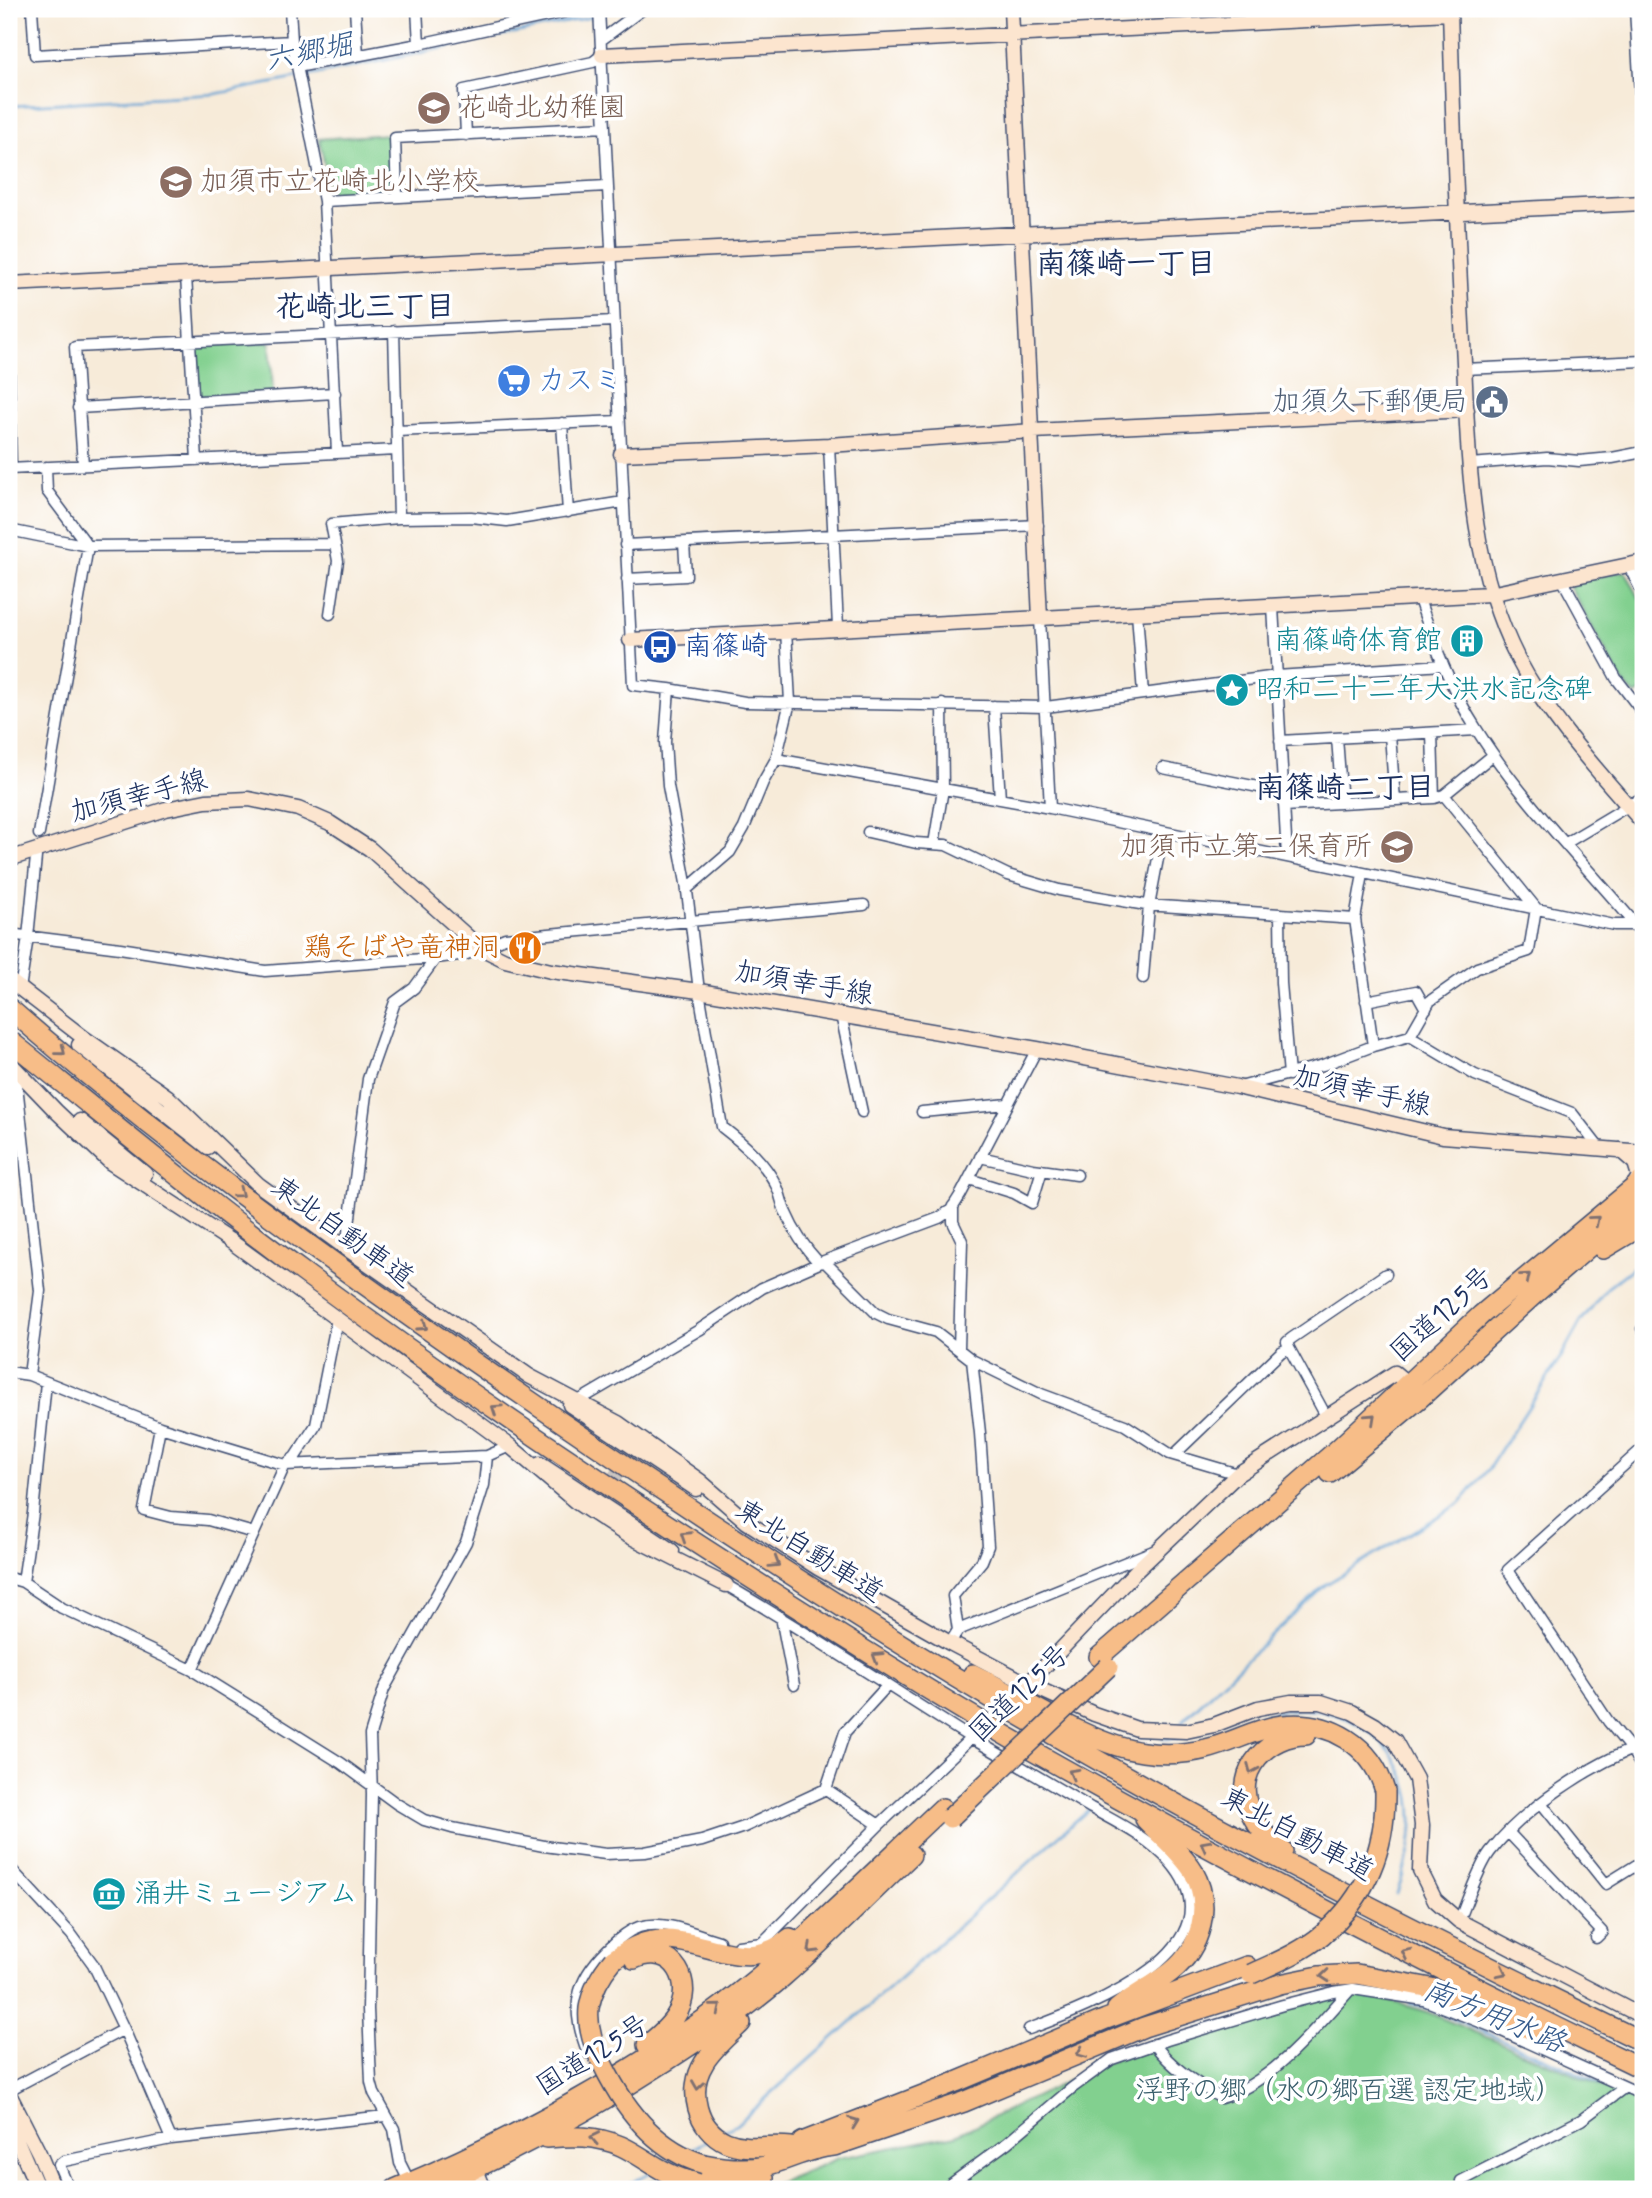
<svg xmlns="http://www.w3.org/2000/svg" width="1652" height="2198" font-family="Mynerve,'Klee One',sans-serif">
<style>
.green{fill:#82d08f;stroke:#4e8076;stroke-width:2}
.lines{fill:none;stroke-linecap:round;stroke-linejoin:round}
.stream{stroke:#60a0d3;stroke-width:2.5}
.secondary-tunnel{stroke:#cbc5c0;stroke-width:14;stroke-dasharray:14 7;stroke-linecap:butt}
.street-casing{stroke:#3c4b70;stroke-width:13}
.secondary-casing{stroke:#3c4b70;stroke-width:17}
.highway-casing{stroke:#3c4b70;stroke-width:22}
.street{stroke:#fff;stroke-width:10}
.secondary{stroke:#fce5cf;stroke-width:14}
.highway{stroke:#f7bd88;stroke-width:19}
.highway-bridge-casing{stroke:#3c4b70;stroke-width:22;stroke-linecap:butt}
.highway-bridge{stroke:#f7bd88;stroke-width:19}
.oneway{stroke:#7e6f71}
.labels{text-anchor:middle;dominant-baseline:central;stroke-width:7;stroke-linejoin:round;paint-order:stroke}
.education-label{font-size:28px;fill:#785e54;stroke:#fff;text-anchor:start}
.shop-label{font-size:28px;fill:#366cbe;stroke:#fff;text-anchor:start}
.service-label{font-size:28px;fill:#4e5e75;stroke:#fff;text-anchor:end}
.culture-label{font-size:28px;fill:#0d838f;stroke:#fff;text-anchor:start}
.transit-label{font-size:28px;fill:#164399;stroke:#fff;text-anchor:start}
.street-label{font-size:28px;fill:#1b2f5e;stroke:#fff}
.food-label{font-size:28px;fill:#c56008;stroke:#fff;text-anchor:end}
.park-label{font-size:28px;fill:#3a5f6d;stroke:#fff}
.water-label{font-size:30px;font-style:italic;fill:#375c8d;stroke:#fff}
.neighbourhood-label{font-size:30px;font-weight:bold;fill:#1b2f5e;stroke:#fff}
</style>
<rect width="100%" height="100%" fill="#fff"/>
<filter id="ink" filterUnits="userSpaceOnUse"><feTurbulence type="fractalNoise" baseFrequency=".0143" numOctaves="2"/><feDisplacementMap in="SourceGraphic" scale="14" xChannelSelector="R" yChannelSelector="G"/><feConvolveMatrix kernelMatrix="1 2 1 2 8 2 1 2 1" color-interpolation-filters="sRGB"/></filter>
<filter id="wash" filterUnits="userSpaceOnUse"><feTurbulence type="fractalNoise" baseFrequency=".00686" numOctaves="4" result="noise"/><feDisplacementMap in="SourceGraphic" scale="28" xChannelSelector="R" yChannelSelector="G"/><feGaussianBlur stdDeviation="1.57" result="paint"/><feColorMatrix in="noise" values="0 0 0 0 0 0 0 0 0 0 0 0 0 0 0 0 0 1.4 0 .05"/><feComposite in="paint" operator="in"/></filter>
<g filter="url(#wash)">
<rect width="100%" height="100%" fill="#f7ebd9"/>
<path class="green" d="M389,134L392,189L389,193L334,196L331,193L319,139Z
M270,342L273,393L201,396L197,394L196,348L198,345Z
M1623,571L1627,574L1643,605V691L1635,695L1622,681L1570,587L1572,582Z
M1350,1990L1425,2011L1643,2104V2189H763L839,2158L956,2135L1120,2056Z
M653,2180L681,2189H631Z"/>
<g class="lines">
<path class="stream" d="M602,14L613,9
M304,77L596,16
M9,106L215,94L298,78
M1182,1721L1325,1585L1460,1503L1489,1468L1561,1357L1581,1321L1607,1288L1643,1260
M1233,1725C1250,1720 1271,1711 1289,1710C1360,1704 1415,1755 1412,1826C1411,1850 1404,1872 1397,1894
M1162,1739L1186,1738
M1364,1997L1383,1999
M1410,2003L1427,2007L1607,2086
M724,2131L736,2125L1089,1809
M690,2150L709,2139
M620,2189L651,2172"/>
</g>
</g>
<g filter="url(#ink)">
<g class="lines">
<path class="secondary-tunnel" d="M602,1496L630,1454"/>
<g class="street-casing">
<path id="street" d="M32,9L35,55L292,41
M290,9L292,41L324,201L337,452
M355,9L358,55
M417,9L419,44
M599,9L633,685L669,689L745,702L1046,707L1277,676L1443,665
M1635,9L1643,145
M601,40L643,9
M297,67L419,44L579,9
M466,135L464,90L593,62L602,55
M397,196L395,138L605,127
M324,201L607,186
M186,276L197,460
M394,331L399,518
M9,366L11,469
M1464,369L1643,361
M78,408L335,393
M562,423L568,512
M397,431L619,421
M829,445L838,627
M1470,464L1547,458L1579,461L1612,458L1643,452
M83,465L75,347L614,321
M9,469L397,450
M9,530L88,546L335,544L331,524L399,518L471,517L507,521L623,502
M625,545L1038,525
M1628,565L1643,594
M627,579L686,576L684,543
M1562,579L1616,678L1643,713
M1273,607L1287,857
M1137,613L1143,694
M330,614L338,561L335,544
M1040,618L1050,808
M669,689L665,742L668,786L686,883L699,991L722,1127C744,1144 765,1162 777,1187C781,1196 782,1205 786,1213C794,1232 805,1248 819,1263
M994,706L1000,799
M1432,733L1434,798
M1390,735L1395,800
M1337,738L1342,803
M1280,741L1477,730
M776,759L1050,808L1614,925H1636C1583,862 1520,799 1477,730C1451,690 1434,644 1419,599
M1163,768L1283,792
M1284,806L1434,798L1444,795L1493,755
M868,832L916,843L946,845L1008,875L1059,890L1146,905L1355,919
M39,834L88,546L47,491L46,467
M1566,843L1643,797
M934,844L943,789L942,704
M1363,874L1355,919L1373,1046
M687,889L730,852L744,828L763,782L776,759L790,702L786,630
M1280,914L1281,983L1289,1075
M1636,925L1643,937
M9,934L120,948L265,971L436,958L467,954L505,938L864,905
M1143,978L1149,906L1163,832
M20,989L28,937L36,857
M1366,1001L1416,991L1426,1009
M841,1015L862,1112
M1410,1036L1430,1001L1477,968L1529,951L1536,908L1444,795
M15,1067L40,1291L29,1375
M1240,1087L1323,1065L1373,1046L1410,1036L1475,1075L1572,1113L1600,1149
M922,1112L1008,1104
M980,1157L1033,1169L1077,1175
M969,1179L1014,1193L1032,1203L1042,1170
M953,1206V1222L962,1241L959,1349
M346,1248L368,1079L395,1002L414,988L436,958
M824,1261L876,1313L888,1319L936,1332L972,1360L1041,1394L1125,1425L1170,1454L1238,1474
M1642,1329L1643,1328
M1289,1348L1287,1342L1292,1338L1386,1274
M9,1372L29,1375L160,1427L285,1465L487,1456L510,1446
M573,1404L699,1330L762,1288L824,1261L939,1218L951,1210L961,1194L1037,1049
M160,1427L144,1510L171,1517L208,1520L254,1533
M1643,1448L1508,1570L1608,1721L1631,1749L1643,1769
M1174,1455L1281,1352L1289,1348L1326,1416
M9,1578L23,1582L62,1608L192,1670L341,1763L397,1804L424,1820L452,1828L544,1846L606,1854L645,1852L702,1841L744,1827L826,1789L845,1732L887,1686
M23,1582L33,1513L46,1382
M726,1585C809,1633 889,1687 971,1738L879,1825L762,1943L738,1946
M781,1617L794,1685
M958,1630L953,1596L982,1561L988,1546L980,1433L972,1360
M950,1643L958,1630L1156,1550
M192,1670L285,1465L295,1457L316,1425L337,1319
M971,1738C1011,1761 1051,1784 1091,1808C1118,1823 1149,1838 1170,1862C1245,1948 1089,2007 1029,2029
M826,1789L879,1825
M1542,1804L1606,1884L1643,1861
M1509,1833L1602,1932L1596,1938
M9,1867L71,1934L93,1964L124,2029L171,2139
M1459,1921C1467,1902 1478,1868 1490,1852C1523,1809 1592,1763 1643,1745
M1154,2044C1173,2069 1195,2082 1221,2098C1271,2084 1317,2027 1350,1990
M588,2053C570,2009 574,1982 608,1949C617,1940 627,1931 639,1927C665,1919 694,1934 719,1941
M9,2090L124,2029
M1461,2181L1581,2120L1625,2087
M410,2183L400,2163L394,2129L374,2093L371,2082L368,2009L372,1794L370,1735L384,1689L466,1542L484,1485L487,1456
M69,2189L59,2165L64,2161L171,2139L385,2116
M944,2189L1007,2143L1072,2088L1112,2059L1167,2040L1283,2005L1334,1992L1353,1989L1424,2000L1493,2027L1643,2095"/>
</g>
<g class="secondary-casing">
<path id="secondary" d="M1011,9L1040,618
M1450,9C1453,120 1457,232 1463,343C1469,453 1467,559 1518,659C1549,719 1599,772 1643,823
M602,55L1450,13
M9,284L1643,203
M621,454L829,445L1033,431L1467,410
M630,640L1490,594L1643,562
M9,859L166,809L206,801L249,799L298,809L330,823L370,849L479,947L505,960L551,971L699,991L1037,1049L1237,1087L1443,1136L1643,1152
M9,980L84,1038L168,1097L259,1185L346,1248L529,1376L618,1423L700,1481L747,1522L818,1568L950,1643L1028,1684L1094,1714L1137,1729L1186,1731L1214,1725L1258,1708L1291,1702H1321L1352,1712L1375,1725L1395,1741L1416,1779L1422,1825L1420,1870L1435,1900L1459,1921L1643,2017
M79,1045L208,1147
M9,1062L56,1111L111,1163L229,1240L337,1319L510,1446L576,1502L625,1534L726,1585
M80,1121L145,1174
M1620,1150L1635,1163L1639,1176L1633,1187
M570,1405L696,1489
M540,1464L672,1551
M1028,1684L1136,1571L1238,1474L1395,1373L1408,1384
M9,2094L39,2153L54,2189
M9,2122L38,2189
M472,2160L484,2189"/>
</g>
<g class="highway-casing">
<path id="highway" d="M9,1008C155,1136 314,1250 474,1362C631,1471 791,1578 955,1677C1177,1811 1410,1929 1643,2042
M9,1040C107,1119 205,1200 307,1275C442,1375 582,1470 724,1561C822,1624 921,1687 1022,1745C1225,1860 1433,1968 1643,2069
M1603,1249L1643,1225
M1330,1473L1420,1398L1537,1292L1643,1200
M1099,1657L1339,1448L1481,1315L1643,1180
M973,1674C1022,1698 1090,1745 1143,1752C1164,1755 1186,1754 1206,1749C1232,1743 1256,1728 1283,1725C1330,1720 1372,1745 1385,1791
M1283,1851C1269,1838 1256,1827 1249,1809C1234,1769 1269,1735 1306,1735
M634,1959C674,1941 697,1985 675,2017C668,2028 657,2037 647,2045
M613,1960C624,1952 638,1943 652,1941C700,1933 744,1978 790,1938
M1117,2009C1134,1995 1153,1986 1171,1972C1201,1948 1213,1906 1193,1871C1181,1852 1160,1835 1145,1819
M741,2023C728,2036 713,2048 704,2063C687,2090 697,2129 726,2142C747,2151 769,2144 791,2147
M546,2138C573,2136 596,2135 621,2146C643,2156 659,2172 683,2179C710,2186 737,2183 764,2178
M802,2142L956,2082L1106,2019L1247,1966
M704,2164C725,2168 745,2170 765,2166C789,2160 809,2148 834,2146L964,2102L1144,2027L1280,1984L1319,1976L1357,1974L1431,1988L1486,2009L1545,2036
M395,2189C503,2144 607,2088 703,2020C789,1958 865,1880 942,1808
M430,2189C513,2153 591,2110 668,2060C708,2034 748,2008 784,1976C828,1937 869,1895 911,1855"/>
</g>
<use href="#street" class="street"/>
<use href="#secondary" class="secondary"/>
<use href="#highway" class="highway"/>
<g class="highway-bridge-casing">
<path id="highway-bridge" d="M950,1818L1108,1667
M613,1960C601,1974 592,1990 589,2008C587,2029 594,2047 603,2065C624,2108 656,2150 704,2164
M1251,1974C1275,1963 1302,1952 1322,1935C1367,1896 1386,1849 1385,1791"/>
</g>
<use href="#highway-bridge" class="highway-bridge"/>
</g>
<defs><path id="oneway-chevron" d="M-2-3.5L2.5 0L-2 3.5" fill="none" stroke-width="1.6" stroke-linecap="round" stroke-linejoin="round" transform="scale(1.75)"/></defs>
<g class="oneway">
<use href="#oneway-chevron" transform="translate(61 1051) rotate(39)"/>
<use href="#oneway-chevron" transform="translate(239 1193) rotate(37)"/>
<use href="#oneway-chevron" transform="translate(1595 1220) rotate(-40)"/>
<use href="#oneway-chevron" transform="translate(1526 1277) rotate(-40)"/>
<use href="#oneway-chevron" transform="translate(423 1326) rotate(35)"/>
<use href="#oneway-chevron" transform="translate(496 1409) rotate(-146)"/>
<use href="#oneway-chevron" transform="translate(1371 1418) rotate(-43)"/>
<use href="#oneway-chevron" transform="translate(685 1536) rotate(-147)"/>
<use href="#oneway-chevron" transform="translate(775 1563) rotate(32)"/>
<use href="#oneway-chevron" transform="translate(877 1657) rotate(-148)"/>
<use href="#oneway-chevron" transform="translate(1252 1769) rotate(113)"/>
<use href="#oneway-chevron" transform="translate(1073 1773) rotate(-151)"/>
<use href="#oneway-chevron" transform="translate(1205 1845) rotate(-152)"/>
<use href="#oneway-chevron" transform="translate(812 1949) rotate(136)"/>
<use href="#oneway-chevron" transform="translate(1406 1953) rotate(-154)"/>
<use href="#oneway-chevron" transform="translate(1502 1972) rotate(27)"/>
<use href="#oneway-chevron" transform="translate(1325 1976) rotate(175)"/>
<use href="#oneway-chevron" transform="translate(717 2008) rotate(-39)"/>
<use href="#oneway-chevron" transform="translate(1081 2053) rotate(157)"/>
<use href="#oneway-chevron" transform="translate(698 2085) rotate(98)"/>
<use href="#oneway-chevron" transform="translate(854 2122) rotate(-21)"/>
<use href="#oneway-chevron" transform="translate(595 2138) rotate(-168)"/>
</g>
</g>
<defs>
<g id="school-disc" transform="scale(1.75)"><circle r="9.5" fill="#8d6e63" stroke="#fff"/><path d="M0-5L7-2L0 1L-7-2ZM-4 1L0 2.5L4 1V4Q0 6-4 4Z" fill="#fff"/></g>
<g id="supermarket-disc" transform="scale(1.75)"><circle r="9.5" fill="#3f7fe0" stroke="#fff"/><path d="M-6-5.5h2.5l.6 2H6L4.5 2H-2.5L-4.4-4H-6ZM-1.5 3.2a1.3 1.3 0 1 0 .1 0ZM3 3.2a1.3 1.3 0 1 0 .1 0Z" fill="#fff"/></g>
<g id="civic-disc" transform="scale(1.75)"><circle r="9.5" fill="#5c6f8a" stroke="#fff"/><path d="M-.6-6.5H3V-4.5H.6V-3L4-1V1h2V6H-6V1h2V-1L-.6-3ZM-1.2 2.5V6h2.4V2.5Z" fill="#fff"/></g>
<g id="building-disc" transform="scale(1.75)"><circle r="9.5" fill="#0f9aa8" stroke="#fff"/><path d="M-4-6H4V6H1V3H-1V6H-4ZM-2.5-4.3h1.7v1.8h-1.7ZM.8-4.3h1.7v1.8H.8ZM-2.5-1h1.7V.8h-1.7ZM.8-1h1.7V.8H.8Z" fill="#fff"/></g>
<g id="bus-disc" transform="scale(1.75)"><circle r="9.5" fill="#1a4fb4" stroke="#fff"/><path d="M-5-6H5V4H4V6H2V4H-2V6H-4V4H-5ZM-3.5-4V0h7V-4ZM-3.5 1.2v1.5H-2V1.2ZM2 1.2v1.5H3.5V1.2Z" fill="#fff"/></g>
<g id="sight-disc" transform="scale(1.75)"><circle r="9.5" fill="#0f9aa8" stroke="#fff"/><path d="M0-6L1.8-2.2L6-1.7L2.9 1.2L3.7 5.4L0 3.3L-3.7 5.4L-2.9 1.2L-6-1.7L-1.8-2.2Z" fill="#fff"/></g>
<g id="restaurant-disc" transform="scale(1.75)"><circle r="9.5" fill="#e8710a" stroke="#fff"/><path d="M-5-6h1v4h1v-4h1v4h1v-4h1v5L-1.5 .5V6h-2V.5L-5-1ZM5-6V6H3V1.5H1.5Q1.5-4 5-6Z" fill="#fff"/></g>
<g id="museum-disc" transform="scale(1.75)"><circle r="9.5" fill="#0f9aa8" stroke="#fff"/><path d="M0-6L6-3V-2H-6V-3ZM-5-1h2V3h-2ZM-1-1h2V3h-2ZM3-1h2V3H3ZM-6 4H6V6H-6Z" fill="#fff"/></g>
</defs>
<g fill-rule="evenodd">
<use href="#school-disc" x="434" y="108"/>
<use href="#school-disc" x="176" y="182"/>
<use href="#supermarket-disc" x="514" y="381"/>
<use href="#civic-disc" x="1492" y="402"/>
<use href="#building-disc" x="1467" y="641"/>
<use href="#bus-disc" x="660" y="647"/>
<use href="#sight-disc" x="1232" y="690"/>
<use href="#school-disc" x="1397" y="847"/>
<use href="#restaurant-disc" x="525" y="948"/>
<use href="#museum-disc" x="109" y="1894"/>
</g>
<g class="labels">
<g class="education-label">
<text x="458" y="108">花崎北幼稚園</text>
<text x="200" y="182">加須市立花崎北小学校</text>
<text x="1372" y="847" text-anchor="end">加須市立第二保育所</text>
</g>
<g class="shop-label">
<text x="538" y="381">カスミ</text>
</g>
<g class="service-label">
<text x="1468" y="402">加須久下郵便局</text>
</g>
<g class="culture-label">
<text x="1442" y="641" text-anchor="end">南篠崎体育館</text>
<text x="1256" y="690">昭和二十二年大洪水記念碑</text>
<text x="134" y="1894">涌井ミュージアム</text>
</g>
<g class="transit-label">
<text x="684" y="647">南篠崎</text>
</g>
<g class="street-label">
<text transform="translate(139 797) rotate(-14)">加須幸手線</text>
<text transform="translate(804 984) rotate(10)">加須幸手線</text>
<text transform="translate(1362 1092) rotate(13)">加須幸手線</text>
<text transform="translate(342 1233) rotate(36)">東北自動車道</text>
<text transform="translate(1442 1315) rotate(-42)">国道125号</text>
<text transform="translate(809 1552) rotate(32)">東北自動車道</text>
<text transform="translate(1020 1694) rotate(-44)">国道125号</text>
<text transform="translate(1297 1835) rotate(28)">東北自動車道</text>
<text transform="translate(593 2056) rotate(-32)">国道125号</text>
</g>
<g class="food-label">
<text x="500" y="948">鶏そばや竜神洞</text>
</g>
<g class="park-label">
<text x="1349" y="2091">浮野の郷（水の郷百選 認定地域）</text>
</g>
<g class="water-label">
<text transform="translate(309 53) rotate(-11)">六郷堀</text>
<text transform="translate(1494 2017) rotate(22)">南方用水路</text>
</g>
<g class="neighbourhood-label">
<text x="1126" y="264">南篠崎一丁目</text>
<text x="365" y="307">花崎北三丁目</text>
<text x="1345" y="788">南篠崎二丁目</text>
</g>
</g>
<rect width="1652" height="2198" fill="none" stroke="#fff" stroke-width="35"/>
</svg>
